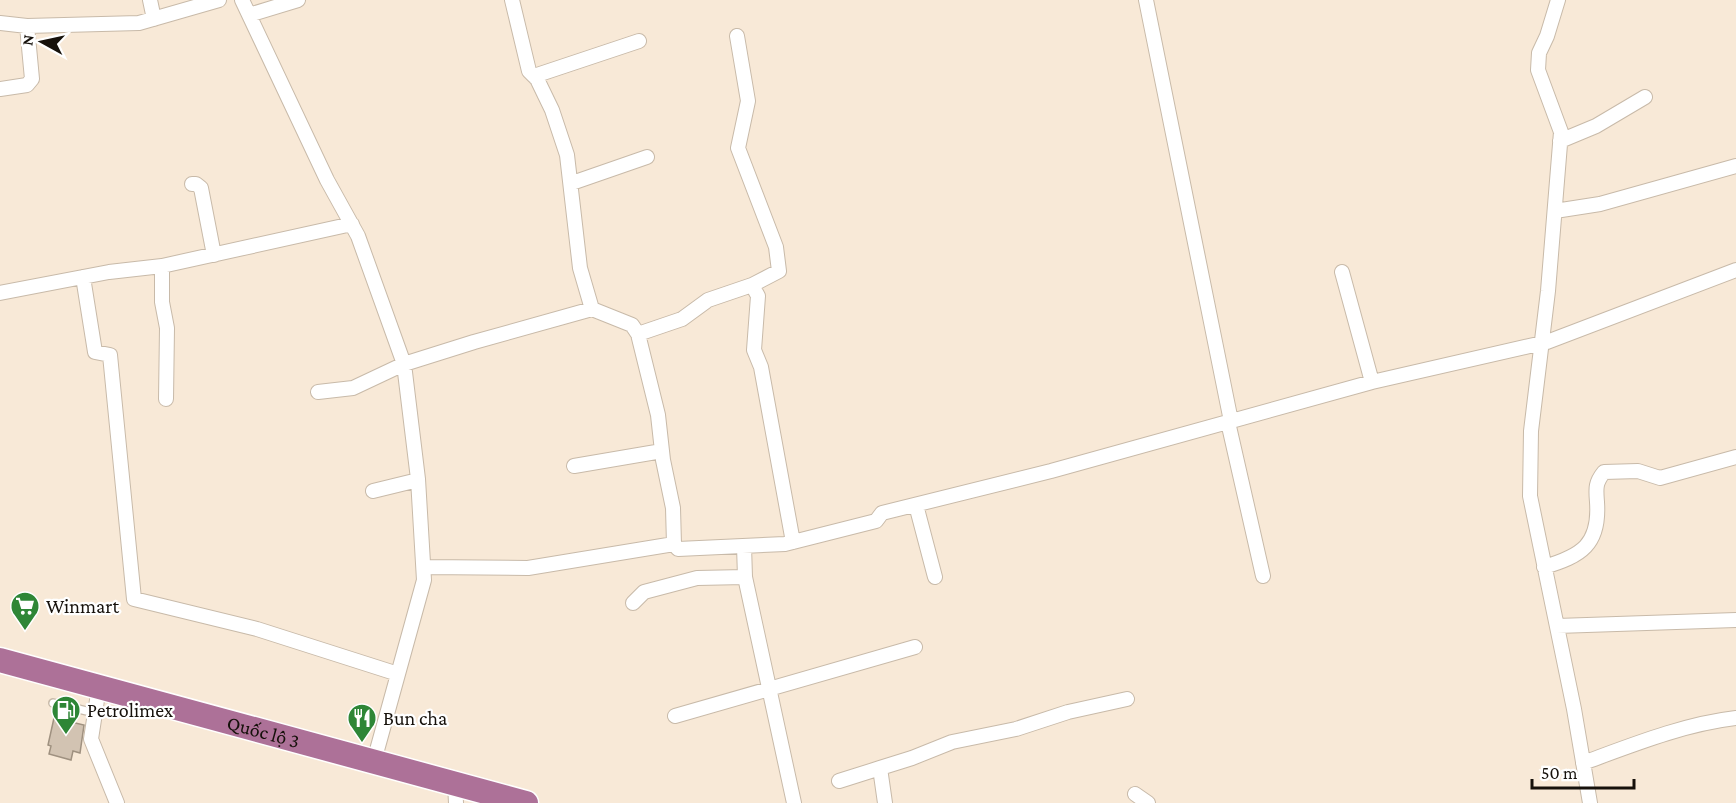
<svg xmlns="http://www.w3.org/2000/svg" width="1736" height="803" font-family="'Crimson Pro',serif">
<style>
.building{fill:#d2c3b2;stroke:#9f9180;stroke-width:1.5}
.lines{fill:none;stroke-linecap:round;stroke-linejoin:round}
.lane-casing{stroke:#c8baa9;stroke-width:10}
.street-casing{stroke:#c8baa9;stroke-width:16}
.highway-casing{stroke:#fff;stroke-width:27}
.lane{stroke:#fff;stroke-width:7}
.street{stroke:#fff;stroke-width:14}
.highway{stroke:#ad7198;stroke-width:24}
.labels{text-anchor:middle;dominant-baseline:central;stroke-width:4.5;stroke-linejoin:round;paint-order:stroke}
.poi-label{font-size:20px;fill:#16110b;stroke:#fff;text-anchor:start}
.street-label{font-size:20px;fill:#16110b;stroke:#fff}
</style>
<rect width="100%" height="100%" fill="#f8e9d7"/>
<path class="building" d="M54,718L84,725L80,753L73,751L71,760L49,754L51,746L48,745Z"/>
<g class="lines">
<g class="lane-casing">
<path id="lane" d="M53,703L95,713"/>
</g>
<g class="street-casing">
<path id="street" d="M150,0L154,19
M242,0L327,180L358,236L404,364L418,479L424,580L374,761
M512,0L529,71L537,79L552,110L567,155L580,268L592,309
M1146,0L1231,421
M1558,0L1547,36L1539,53L1538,70L1561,132L1548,291L1531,431L1530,496L1574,709L1590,803
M249,15L298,0
M0,23L27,26L139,23L219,0
M737,36L748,101L738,148L776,247L779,271L752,285
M534,76L639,41
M0,89L27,85L32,79L27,26
M1560,141L1596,126L1645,97
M572,183L647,157
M192,184H196L201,188L214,255
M1555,211L1600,204L1736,166
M1342,272L1372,382
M83,277L95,352L110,355L134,599L257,629L398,674
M0,293L109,272L162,266
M638,334L682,319L708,300L752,285L758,296L754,350L761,367L793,542
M318,392L353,388L404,364L474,342L592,309L632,325L638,334L658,415L663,460L673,508L674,544L678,549L785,544L876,521L882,513L1051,471L1372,382L1547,342L1736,270
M166,399L167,328L162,302V266L352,224
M1228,422L1263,576
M574,466L662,451
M373,491L418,480
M916,505L935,577
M744,546L745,577
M424,567L528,568L674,544
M1544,567C1581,556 1600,545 1597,502C1596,489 1595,483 1604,472L1638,471L1660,478L1736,457
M633,603L644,592L697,578L745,577L794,803
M1557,626L1736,620
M99,687L91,739L117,803
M675,716L915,647
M1583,763C1632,745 1684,724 1736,718
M839,781L880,768
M455,784L456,803
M1135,794L1148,803
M885,803L880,768L912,758L952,742L1016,729L1068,712L1127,699"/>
</g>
<g class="highway-casing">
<g id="highway">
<path id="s1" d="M0,660L526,803"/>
</g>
</g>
<use href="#lane" class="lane"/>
<use href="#street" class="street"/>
<use href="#highway" class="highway"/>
</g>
<defs>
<g id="supermarket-pin" transform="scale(1.5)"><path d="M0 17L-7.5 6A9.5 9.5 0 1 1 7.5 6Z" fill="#2e8636" stroke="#fff"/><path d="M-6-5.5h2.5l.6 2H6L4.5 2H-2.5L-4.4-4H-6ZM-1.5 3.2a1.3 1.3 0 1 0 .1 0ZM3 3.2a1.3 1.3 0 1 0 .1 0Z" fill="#fff"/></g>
<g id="fuel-pin" transform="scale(1.5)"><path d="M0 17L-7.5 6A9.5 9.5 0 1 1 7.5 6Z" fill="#2e8636" stroke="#fff"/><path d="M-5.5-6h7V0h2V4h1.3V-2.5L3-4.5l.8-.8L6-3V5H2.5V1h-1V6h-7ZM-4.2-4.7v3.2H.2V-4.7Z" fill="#fff"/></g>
<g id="restaurant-pin" transform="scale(1.5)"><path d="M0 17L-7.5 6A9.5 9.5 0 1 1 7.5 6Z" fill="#2e8636" stroke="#fff"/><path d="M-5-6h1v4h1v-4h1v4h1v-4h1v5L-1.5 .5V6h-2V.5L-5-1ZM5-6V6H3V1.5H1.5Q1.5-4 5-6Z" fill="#fff"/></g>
</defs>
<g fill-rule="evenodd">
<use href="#supermarket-pin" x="25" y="606"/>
<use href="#fuel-pin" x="66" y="710"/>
<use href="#restaurant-pin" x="362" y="718"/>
</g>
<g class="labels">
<g class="poi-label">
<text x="46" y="606">Winmart</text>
<text x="87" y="710">Petrolimex</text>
<text x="383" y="718">Bun cha</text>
</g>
<g class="street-label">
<text stroke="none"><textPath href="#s1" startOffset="273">Quốc lộ 3</textPath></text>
</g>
</g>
<g transform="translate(42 42) rotate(278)" stroke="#ffffff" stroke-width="4.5" paint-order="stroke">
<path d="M0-4.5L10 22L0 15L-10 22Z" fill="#16110b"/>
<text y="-9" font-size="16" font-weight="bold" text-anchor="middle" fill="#16110b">N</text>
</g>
<path d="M1532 779v9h102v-9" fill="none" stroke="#16110b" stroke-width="3"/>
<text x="1541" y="779" font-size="18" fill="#16110b" stroke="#ffffff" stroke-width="4.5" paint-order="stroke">50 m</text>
</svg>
